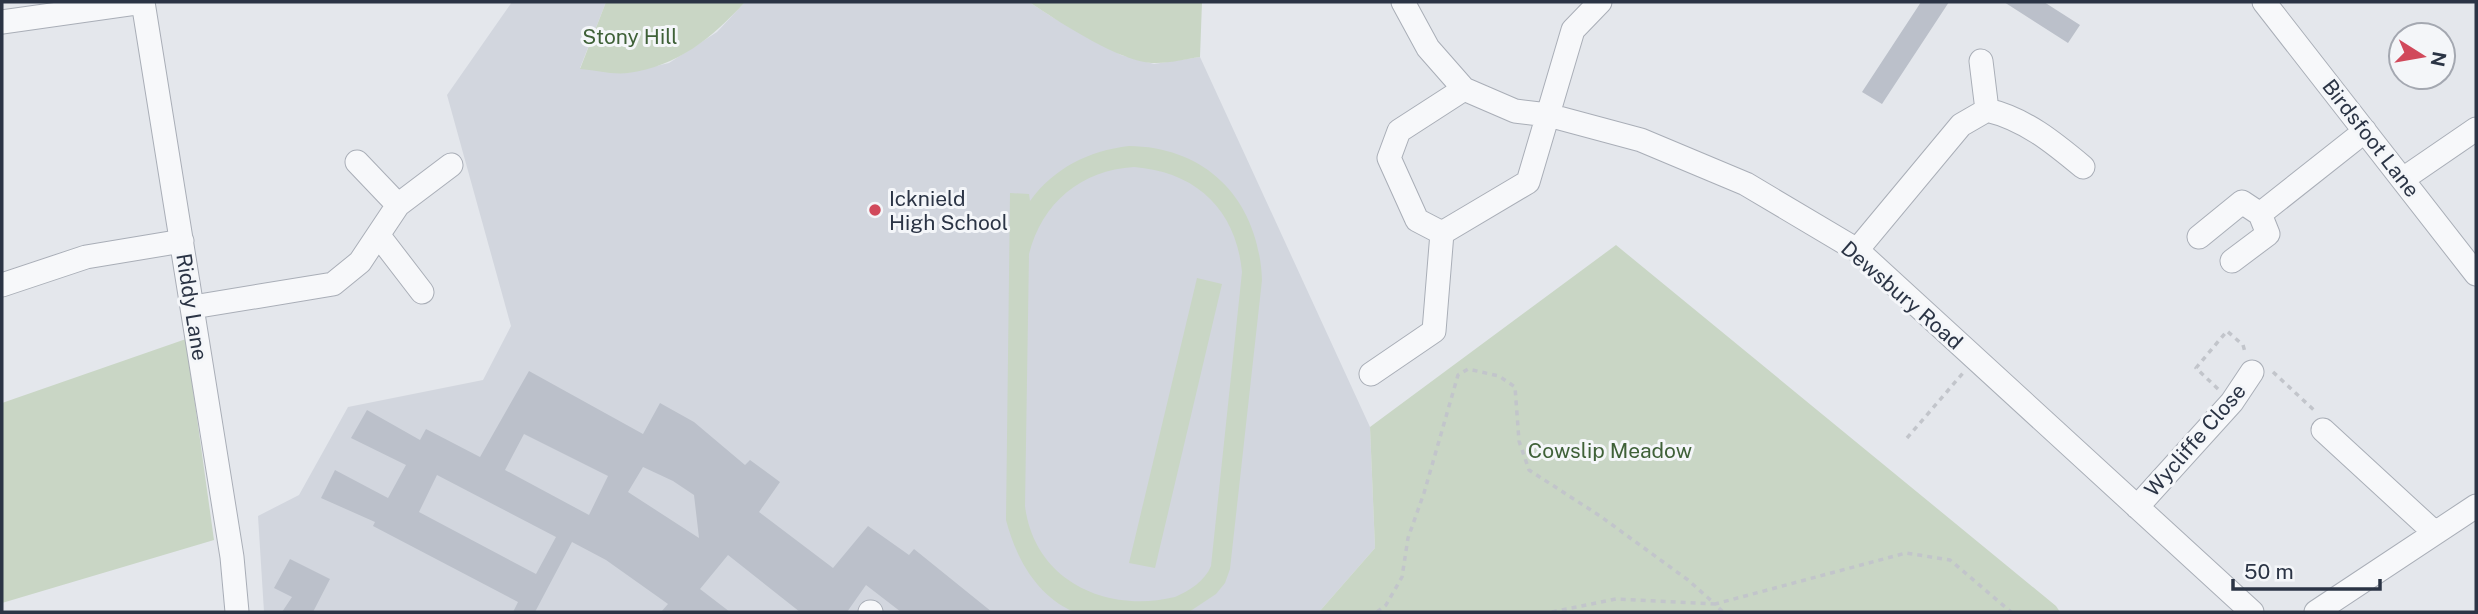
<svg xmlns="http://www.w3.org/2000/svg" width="2478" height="614" font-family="'Public Sans',sans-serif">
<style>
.built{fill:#d2d6de}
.green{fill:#c9d6c5;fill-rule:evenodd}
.building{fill:#bbc0ca;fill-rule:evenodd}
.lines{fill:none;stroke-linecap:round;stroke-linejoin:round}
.minor-casing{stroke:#a9aeb7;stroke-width:25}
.path{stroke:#c2c5cb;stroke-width:3.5;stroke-dasharray:5 5;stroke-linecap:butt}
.minor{stroke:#f7f8fa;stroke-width:23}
.poi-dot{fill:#d1495b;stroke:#f4f6f9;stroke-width:2.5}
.labels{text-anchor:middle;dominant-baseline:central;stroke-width:6;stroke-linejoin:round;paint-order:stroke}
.park-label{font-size:21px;fill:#3f6138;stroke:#f4f6f9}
.street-label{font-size:21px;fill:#2b3445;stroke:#f4f6f9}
.poi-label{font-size:21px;fill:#2b3445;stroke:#f4f6f9;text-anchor:start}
</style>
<rect width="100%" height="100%" fill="#e4e7ec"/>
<path class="built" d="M512,2H606L580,68L626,73L669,63L717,32L745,2H1029L1052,17L1121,55L1154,64L1200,57L1370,427L1375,548L1319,612H264L258,516L299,495L348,407L483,380L511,326L447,95Z"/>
<path class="green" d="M606,2H745C712,38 678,66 628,73C613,75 595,70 580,69Z
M1029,2H1202L1200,57C1186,59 1171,63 1156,63C1122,64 1058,21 1029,2Z
M1129,146C1209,147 1259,202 1262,280L1230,569L1225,583L1216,594L1189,612H1074C1036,595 1016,558 1006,520L1010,193L1029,194L1030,201C1054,168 1088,151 1129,146ZM1134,167C1196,172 1236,209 1242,272L1211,566C1205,581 1189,591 1175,597C1104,614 1034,579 1025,506L1029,254C1042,203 1081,170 1134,167Z
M1616,245L2056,606L2060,612H1319L1375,548L1370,427Z
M1197,278L1222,284L1155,568L1129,563Z
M186,339L214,540L2,603V403Z"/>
<path class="building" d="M1921,2H1949L1882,104L1862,92Z
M2004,2H2044L2080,25L2068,43Z
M529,371L643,434L660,403L694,422L745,465L750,460L780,482L759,512L833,568L868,526L909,555L914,549L992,612H901L866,585L847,612H800L728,555L700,589L730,612H661L668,604L606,560L572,542L535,612H513L518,602L373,526L375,522L321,498L335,470L388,498L406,465L351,438L367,410L420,440L426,429L480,457ZM524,434L608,476L589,515L505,470ZM643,467L673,481L694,495L699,538L628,492ZM437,475L556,537L536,574L419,512Z
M290,559L330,579L313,612H282L292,597L274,588Z"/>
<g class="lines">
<g class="minor-casing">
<path id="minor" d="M143,2L232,557L237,612
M1403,2L1428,48L1464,89L1515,111L1548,115L1641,140L1746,184L1857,250L2252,612
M2264,2L2476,274
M2,22L143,2
M1981,61L1987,110
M1464,89L1399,131L1389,158L1417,220L1442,233L1528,182L1573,30L1600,2
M357,162L398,205
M2403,179L2476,129
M379,236L422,292
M2199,237L2242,202L2260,214
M1857,250L1961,125L1987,110C2025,119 2053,142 2083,167
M2232,261L2268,234L2260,214L2365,131
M2,285L86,257L182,241
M193,307L333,284L360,262L398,205L451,165
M1371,374L1434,331L1442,233
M2323,430L2435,533
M2137,507L2232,402L2252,372
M870,612H871
M2316,612L2476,506"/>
</g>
<path class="path" d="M2273,372L2316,412
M2218,389L2196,368L2227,331L2243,345L2245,352
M1907,438L1963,373
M1377,612L1386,605L1402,577L1408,538L1424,493L1458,375L1468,369L1499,376L1515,387L1519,441L1529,470L1600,516L1688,580L1715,604L1906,553L1950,560L2011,612
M1552,612L1616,599L1715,604L1723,612"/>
<use href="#minor" class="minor"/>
</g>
<circle class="poi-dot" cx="875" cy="210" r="7"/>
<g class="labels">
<g class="park-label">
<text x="630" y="36">Stony Hill</text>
<text x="1610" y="450">Cowslip Meadow</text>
</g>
<g class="street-label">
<text transform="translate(2371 138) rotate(52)">Birdsfoot Lane</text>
<text transform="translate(1902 295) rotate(41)">Dewsbury Road</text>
<text transform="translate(192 307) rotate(81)">Riddy Lane</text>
<text transform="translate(2195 440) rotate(-49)">Wycliffe Close</text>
</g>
<g class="poi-label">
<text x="889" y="198">Icknield<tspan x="889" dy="24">High School</tspan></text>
</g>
</g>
<rect width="2478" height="614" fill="none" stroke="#2b3445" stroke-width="7"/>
<g transform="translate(2422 56) rotate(101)"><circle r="33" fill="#f4f6f9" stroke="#a4a8b1" stroke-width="2"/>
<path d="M0-5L12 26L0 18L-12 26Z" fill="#d1495b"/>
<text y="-10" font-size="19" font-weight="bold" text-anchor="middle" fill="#2b3445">N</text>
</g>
<path d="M2233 579v10h147v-10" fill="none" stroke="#2b3445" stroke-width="3.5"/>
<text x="2244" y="579" font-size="21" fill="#2b3445" stroke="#f4f6f9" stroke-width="5" paint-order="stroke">50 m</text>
</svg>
